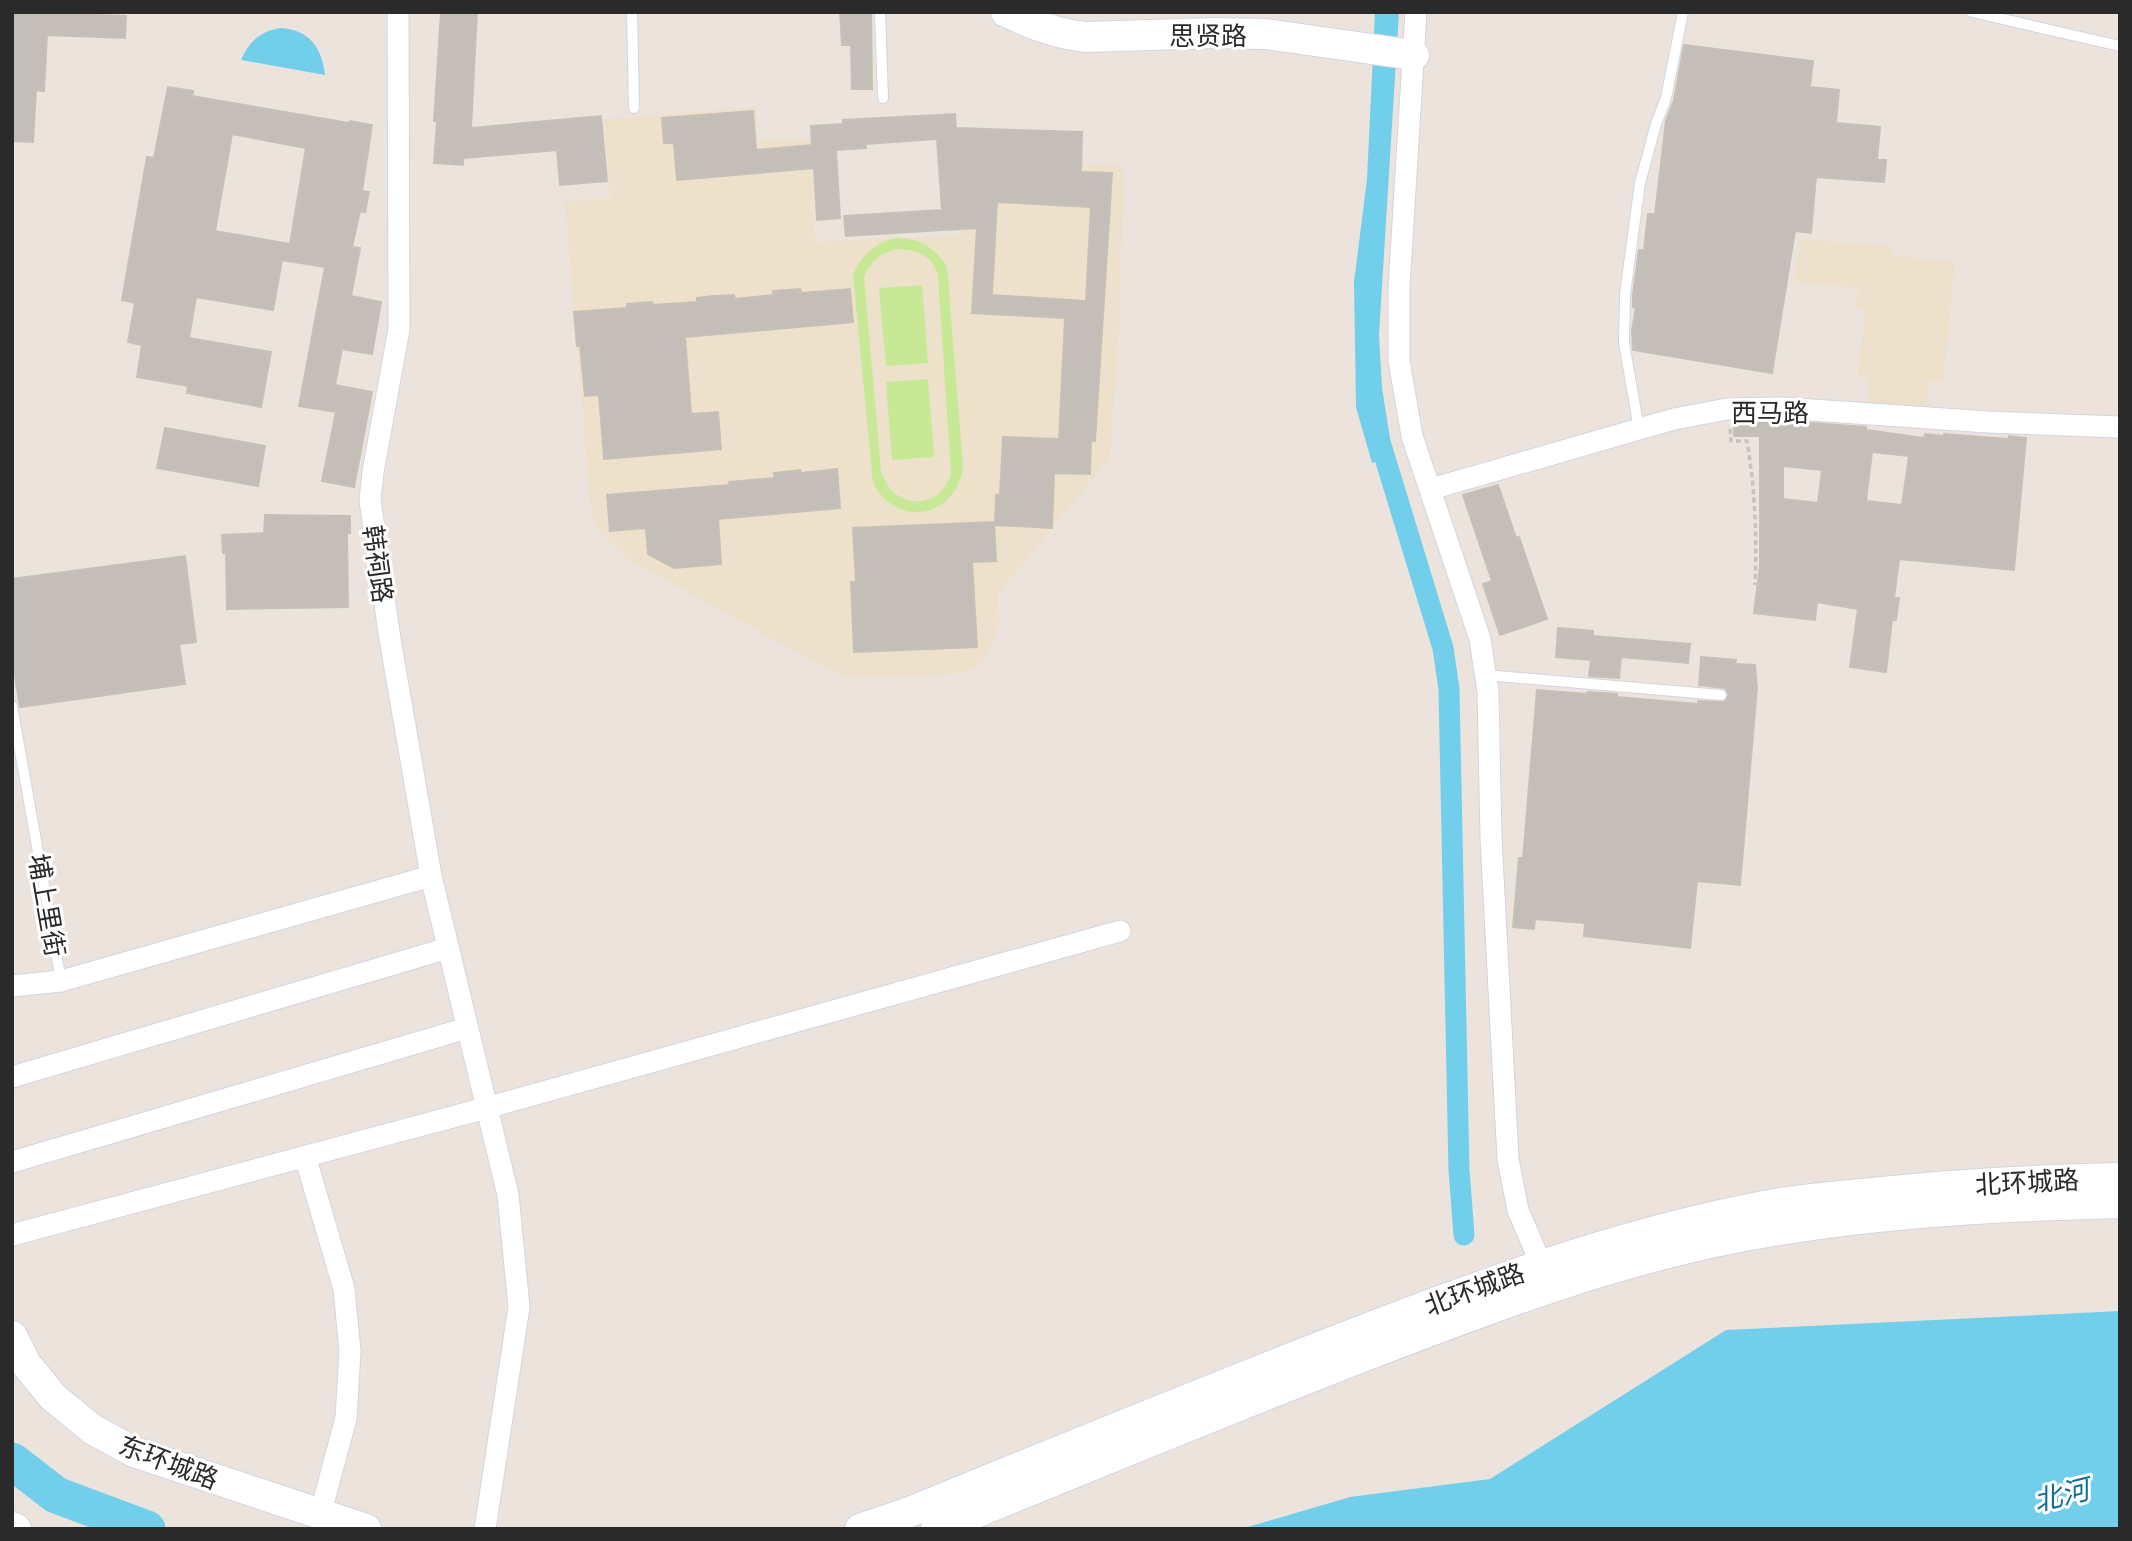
<svg xmlns="http://www.w3.org/2000/svg" width="2132" height="1541" font-family="'Exo 2','Noto Sans SC',sans-serif">
<style>
.education{fill:#ede1cc}
.pitch{fill:#c7e895;fill-rule:evenodd}
.water{fill:#71cfec}
.lines{fill:none;stroke-linecap:round;stroke-linejoin:round}
.canal{stroke:#71cfec;stroke-width:21}
.river{stroke:#71cfec;stroke-width:37}
.building{fill:#c4beb9;stroke:#c7c0b6;stroke-width:2;fill-rule:evenodd}
.lane-casing{stroke:#d1d5e2;stroke-width:12}
.street-casing{stroke:#d1d5e2;stroke-width:23}
.secondary-casing{stroke:#d1d5e2;stroke-width:32}
.path{stroke:#c3c3c3;stroke-width:3.5;stroke-dasharray:5 3.5;stroke-linecap:butt}
.lane{stroke:#fff;stroke-width:10}
.street{stroke:#fff;stroke-width:21}
.secondary{stroke:#fff;stroke-width:30}
.labels{text-anchor:middle;dominant-baseline:central;stroke-width:6;stroke-linejoin:round;paint-order:stroke}
.street-label{font-size:26px;fill:#2a2a2a;stroke:#fff}
.water-label{font-size:28px;font-style:italic;fill:#106d97;stroke:#fff}
</style>
<rect width="100%" height="100%" fill="#ece4dc"/>
<path class="education" d="M756,107L758,140L811,138L815,242L960,235L963,161L1124,166L1119,328L1110,458L998,594L999,629L982,661L966,673L844,678L629,560L598,529L591,512L565,202L610,198L604,119Z
M1799,239L1892,246V255L1955,262L1943,383L1930,381L1926,410L1867,406L1870,378L1857,376L1866,310L1855,308L1858,288L1795,282Z"/>
<path class="pitch" d="M896,238C920,238 935,247 947,267L963,466C957,518 897,529 873,483L853,275C862,254 875,243 896,238ZM897,249C916,249 934,256 938,276L951,474C938,513 892,509 881,471L864,277C870,261 881,253 897,249Z
M922,285L928,363L886,366L879,288Z
M928,379L934,457L892,460L886,382Z"/>
<path class="water" d="M1375,12H1399L1379,335L1382,388L1393,457L1372,463L1356,407L1354,282L1367,179Z
M281,28C310,30 322,48 325,75L241,60C249,41 261,31 281,28Z
M2120,1311V1529H1241L1350,1497L1490,1479L1726,1330Z"/>
<g class="lines">
<path class="canal" d="M1377,432L1443,648L1449,689L1459,1170L1464,1235"/>
<path class="river" d="M12,1461L56,1495L147,1529"/>
</g>
<path class="building" d="M12,12L126,16L125,38L47,35L44,91L36,90L33,142L12,141Z
M441,12H477L471,128L601,116L607,181L560,185L557,150L463,158V165L434,163L437,121H434Z
M840,12H871L872,89H852L851,45H842Z
M1684,45L1813,61L1810,87L1839,90L1836,123L1880,127L1877,160H1886L1884,182L1816,177L1811,233L1795,231L1772,373L1633,350L1632,331L1636,307H1633V295L1639,250H1644L1648,214H1655L1666,121L1674,100Z
M168,87L193,91L192,96L349,123L350,121L372,125L362,191L369,192L365,212L360,211L352,247L360,248L351,296L381,302L372,354L342,349L335,385L372,392L354,487L322,481L336,412L299,406L325,267L282,260L273,310L196,297L189,338L271,352L261,407L187,393L188,386L137,377L142,345L128,342L135,303L122,300L147,157L154,158ZM232,134L306,148L290,244L215,231Z
M753,111L756,150L812,145L811,126L843,124V120L955,114L956,128L1082,132L1081,172L1112,173L1095,441H1091L1090,474L1054,473L1052,528L995,525L996,495H1000L1003,437L1059,439L1065,318L972,313L977,228L846,236L844,216L942,210L937,139L865,144L866,148L836,150L840,218L817,220L814,168L677,180L674,143H664L662,118ZM997,202L1091,207L1086,301L992,295Z
M800,289L801,293L850,289L853,322L685,337L691,414L718,412L721,449L604,459L599,395L585,396L580,345L577,346L574,312L627,308V304L652,302L653,305L697,302V298L713,296L734,295L735,299L773,295V291Z
M1783,421L1866,427V430L1924,438L1925,434L1944,436V434L2009,439V436L2026,438L2014,570L1899,559L1894,598H1899L1896,620H1892L1886,672L1850,667L1858,609L1817,602L1815,620L1754,613L1760,566V436H1734V422ZM1872,452L1909,456L1902,505L1866,501ZM1783,466L1822,470L1818,503L1783,499Z
M165,428L265,446L258,486L157,468Z
M837,469L840,508L718,519L721,564L674,568L648,554L646,528L610,531L607,495L730,485L729,482L775,478L774,473L800,470L801,473Z
M1498,485L1516,538L1519,537L1547,619L1500,635L1483,584L1492,581L1463,495Z
M265,515L350,516V533H347L348,607L227,609L226,553H223L222,535L264,533Z
M994,522L996,561L972,562L977,647L854,652L851,582H856L853,528Z
M185,556L196,642L179,644L185,684L20,707L12,657V579Z
M1558,628L1593,631V636L1690,644L1688,663L1621,657L1619,678L1589,676L1591,660L1556,657Z
M1701,657L1736,660L1735,664L1755,665L1757,688L1740,885L1697,881L1690,948L1584,936L1585,923L1535,919L1534,929L1513,927L1519,858H1523L1537,690L1588,694V692L1617,694V697L1698,704V701L1725,702L1729,695L1725,688L1699,685Z"/>
<g class="lines">
<g class="lane-casing">
<path id="lane" d="M632,12L634,108
M880,12L883,98
M1972,12L2120,46
M1639,429L1624,343L1625,294L1640,183L1656,124L1666,98L1683,12
M1486,675L1721,695
M12,706L61,981"/>
</g>
<g class="street-casing">
<path id="street" d="M398,12L399,329L373,472L370,500L390,639L431,876L508,1195L519,1307L485,1529
M1416,12L1399,288V361L1412,436L1480,639L1488,692L1491,838L1508,1159L1518,1210L1541,1264
M1431,489L1674,419L1727,409L1783,408L1988,422L2120,427
M12,986L61,981L431,876
M12,1077L448,948
M305,1156L344,1289L350,1351L346,1418L320,1515
M12,1162L467,1028
M12,1235L486,1108L1120,931"/>
</g>
<g class="secondary-casing">
<path id="secondary" d="M1006,12C1032,24 1056,34 1086,37L1214,33L1266,34L1414,55
M12,1336L26,1364L53,1397L92,1429L134,1452L366,1529
M12,1527L16,1529
M860,1529L907,1513C1047,1456 1186,1399 1327,1344C1470,1288 1613,1235 1764,1206C1799,1199 1836,1196 1872,1193C1954,1184 2037,1180 2120,1178
M936,1529C1076,1472 1216,1414 1357,1359C1492,1307 1629,1254 1773,1231C1887,1212 2004,1206 2120,1203"/>
</g>
<path class="path" d="M1730,429L1731,441H1747C1755,489 1757,536 1755,585"/>
<use href="#lane" class="lane"/>
<use href="#street" class="street"/>
<use href="#secondary" class="secondary"/>
</g>
<g class="labels">
<g class="street-label">
<text x="1208" y="34">思贤路</text>
<text x="1770" y="411">西马路</text>
<text transform="translate(379 564) rotate(82)">韩祠路</text>
<text transform="translate(48 905) rotate(80)">埔上里街</text>
<text transform="translate(2027 1181) rotate(-3)">北环城路</text>
<text transform="translate(1474 1288) rotate(-20)">北环城路</text>
<text transform="translate(169 1461) rotate(21)">东环城路</text>
</g>
<g class="water-label">
<text transform="translate(2061 1494) rotate(-14)">北河</text>
</g>
</g>
<rect width="2132" height="1541" fill="none" stroke="#2a2a2a" stroke-width="28"/>
</svg>
